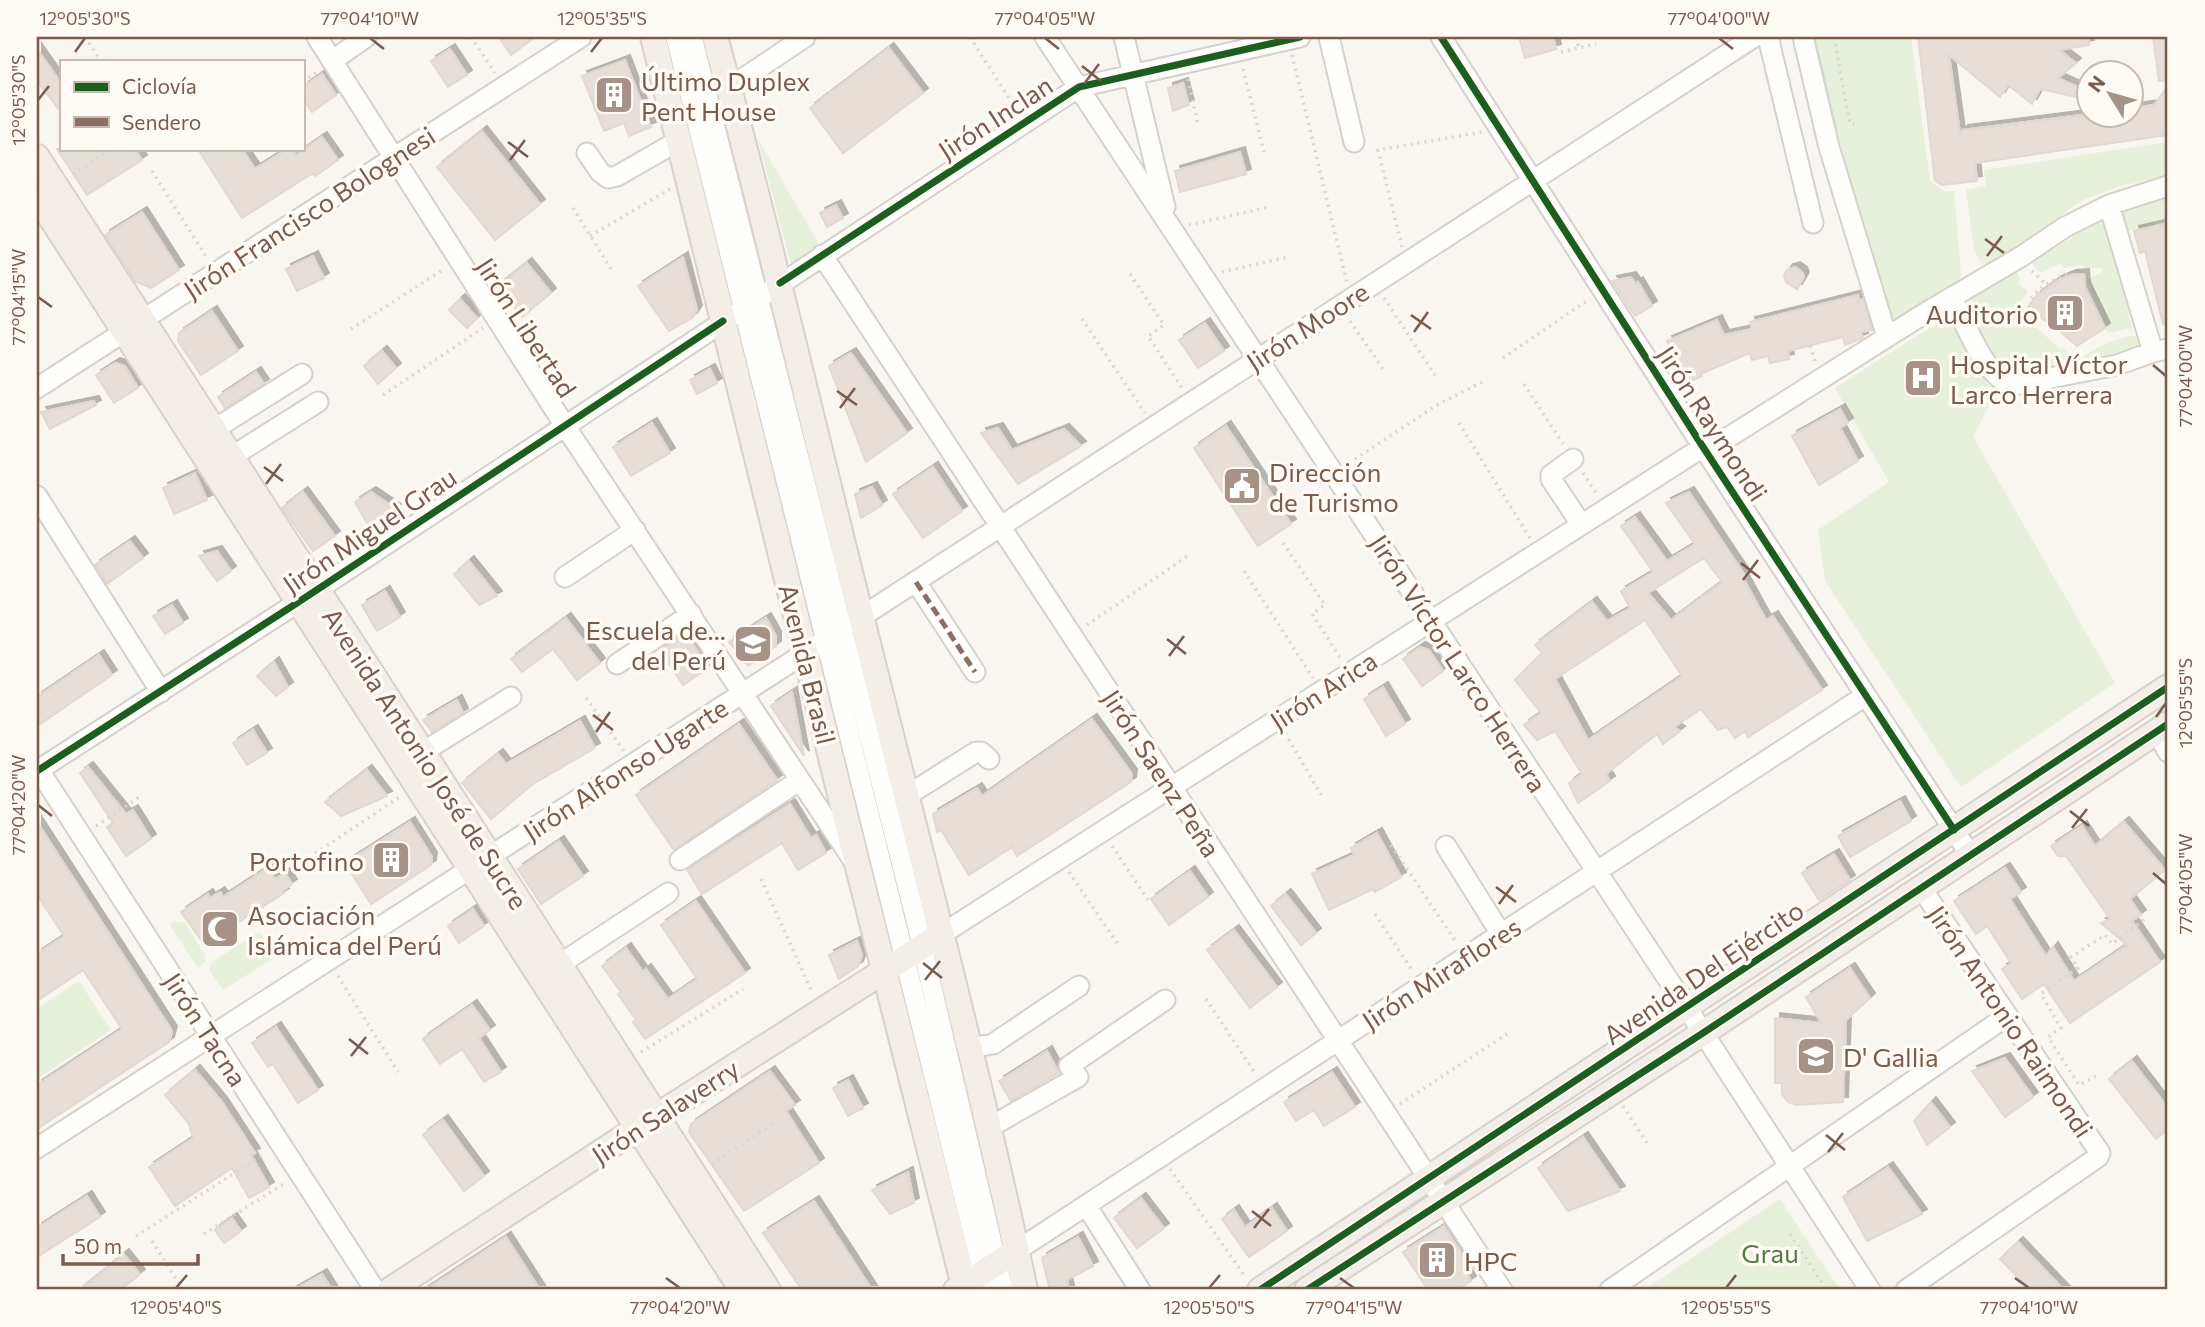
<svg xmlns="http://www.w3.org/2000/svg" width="2205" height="1327" font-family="Commissioner,sans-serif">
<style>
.green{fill:#e7f0db}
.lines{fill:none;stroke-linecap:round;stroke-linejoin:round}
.stream{stroke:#d0e8ea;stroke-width:5}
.building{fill:#e6ded7;stroke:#e2d8d2;stroke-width:2;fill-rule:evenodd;filter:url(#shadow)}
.minor-casing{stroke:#d7d1cb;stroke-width:23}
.major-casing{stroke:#dad1cc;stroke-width:28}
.path{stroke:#dcd5d0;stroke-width:3.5;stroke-dasharray:2 5;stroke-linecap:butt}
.minor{stroke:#fefefd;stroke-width:19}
.major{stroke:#f3eee8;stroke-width:24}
.quiet{stroke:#8d6e63;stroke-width:5;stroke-dasharray:10 5;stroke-linecap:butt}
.cycleway-casing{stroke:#fffaf3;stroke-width:11}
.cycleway{stroke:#1b5e20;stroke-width:7}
.ticks{fill:none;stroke:#7a5c4d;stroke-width:2.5}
.labels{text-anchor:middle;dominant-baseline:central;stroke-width:7;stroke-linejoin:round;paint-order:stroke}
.poi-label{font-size:26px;fill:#7a5c4d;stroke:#fffaf3;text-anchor:start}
.street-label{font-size:26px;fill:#7a5c4d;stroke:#fffaf3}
.park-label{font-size:26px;fill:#537a41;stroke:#fffaf3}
.neatline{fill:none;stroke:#7a5c4d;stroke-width:2.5}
.ticks-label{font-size:18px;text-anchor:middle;fill:#7a5c4d}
</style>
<defs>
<filter id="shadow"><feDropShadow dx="5" dy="-5" stdDeviation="0" flood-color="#0004"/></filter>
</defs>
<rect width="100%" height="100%" fill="#f9f5f0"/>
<path class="green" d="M1807,37H1911L1930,181L1944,191H1954L1961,274L1958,285L1887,324Z
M758,139L820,246L791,265Z
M2168,142V176L2120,186L2083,200L1989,266L1981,263L1974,249L1966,190L1986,186L1984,170Z
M2165,196L2168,204L2163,205L2168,219L2154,221V225L2110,235L2132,328L2108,333L2087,279L2103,272L2102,268H2085L2083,265L2064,268L2061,263L2042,272L2037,271L2033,264L2035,260L2114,212Z
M2016,271L2020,278L2018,283L2028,292L2015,308L2060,349L2062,347L2073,357L2071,360L2074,363C2095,349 2111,337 2137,336L2138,349L2134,353L2009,381L1999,374L1963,304Z
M1951,318L1994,396L1973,437L2115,683L1961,787L1825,581L1818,530L1889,482L1835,388L1921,333Z
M174,921L185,923L205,955V962L198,968L169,924Z
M259,932L275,957L223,990L209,970L212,962Z
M79,981L111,1030L37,1079V1009Z
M1780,1199L1840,1290H1644Z"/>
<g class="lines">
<path class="stream" d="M1814,40L1834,126"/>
</g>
<path class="building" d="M499,37H535L511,55Z
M1519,37H1553L1556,49L1525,58Z
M1918,37H2088L2089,45L2059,50L2076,63L2058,78L2090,93V100L2040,89L2032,104L2008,85L2000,97L1949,55L1960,134L1963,130L2090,114V116H2132V108L2154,105L2168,86V135L1975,163L1977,181L1942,185L1935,181Z
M2153,37H2168V80L2159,81Z
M889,48L923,93L843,153L810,108Z
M37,49L61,83V112L37,81Z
M450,49L467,75L448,87L431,61Z
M625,60L651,127L629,136L624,123L604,131L582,76Z
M322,74L336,95L312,112L303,98V87Z
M1183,83L1189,105L1173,111L1168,88Z
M482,131L540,204L495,240L437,167Z
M322,137L338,160L315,176L313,173L242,218L198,149H242L255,169L287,149H292L296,155Z
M57,149H135L142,160L87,195Z
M1240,152L1246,174L1180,192L1175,171Z
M836,205L843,218L827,227L820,213Z
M142,212L179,270L151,288L136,282L105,235Z
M2168,223V323L2163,324L2145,251L2140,253L2134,231Z
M313,256L324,278L297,291L286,269Z
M683,257L697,310L692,318L669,331L638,286Z
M527,263L551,293L522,317L498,286Z
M1795,267L1802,272L1804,277L1797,289L1786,282L1784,275L1788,269Z
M2084,274L2085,287L2105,328L2077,346L2054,326L2027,309L2036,296L2057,281L2071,275Z
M1631,277L1636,284L1638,282L1652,306L1635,316L1612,281Z
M1858,295L1859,300L1863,299L1872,330L1861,332L1863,338L1845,345L1843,337L1788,351L1789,359L1770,363L1768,356L1752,360L1750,353L1700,374L1702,376L1685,384L1667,341L1717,320L1724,335L1752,329L1750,322Z
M460,299L477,318L467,328L449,310Z
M212,311L238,351L201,375L178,341L179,333Z
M1205,323L1224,351L1198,368L1179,340Z
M382,351L396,368L378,384L364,366Z
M851,353L907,433L866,462L829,366Z
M115,363L125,366L138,388L114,403L96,375Z
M710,369L717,383L697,394L690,380Z
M256,372L264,384L225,408L218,397Z
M94,401L96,405L50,429L41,412Z
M1840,409L1848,423L1840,428L1858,461L1819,485L1792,436Z
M652,423L670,453L631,476L613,447Z
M1226,426L1291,524L1258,546L1194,448Z
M998,428L1012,450L1064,429L1081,446L1018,484L981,433Z
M933,467L962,511L923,538L893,494Z
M195,473L207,500L174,514L163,488Z
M872,487L882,505L861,518L855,494Z
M303,492L335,536L313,551L282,508Z
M371,492L396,509L368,525L355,502Z
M1689,492L1746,577L1743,578L1766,620L1773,616L1822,690L1748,737L1745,731L1735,738L1727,727L1718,730L1701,709L1674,727L1680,731L1663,744L1657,734L1606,774L1610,781L1578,803L1569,783L1582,774L1555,731L1537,740L1524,725L1541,713L1515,680L1542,653L1535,645L1592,602L1607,621L1630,608L1621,591L1653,572L1621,526L1635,517L1667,561L1695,544L1666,503ZM1704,558L1722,582L1671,620L1648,593ZM1645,620L1682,676L1588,740L1555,679Z
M130,541L143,558L107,584L95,565Z
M217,551L231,571L217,581L199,556Z
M469,561L497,596L479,605L454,574Z
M385,591L400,617L377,631L362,605Z
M172,605L183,623L165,634L153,616Z
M566,618L600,663L577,680L553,649L522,672L511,659Z
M766,618L776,636V646L748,666L729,642Z
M686,633L708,668L683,685L660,650Z
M1420,647L1429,650L1443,671L1422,686L1403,659Z
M99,655L112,675L37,726V697Z
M274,662L288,687L276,696L257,676Z
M1383,687L1405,724L1386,736L1364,699Z
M792,692L804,756L771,706Z
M457,700L463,713L432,732L423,720Z
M1092,719L1132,774L1131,782L1017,856L1012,847L969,875L941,830L937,832L933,814L977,788L982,796Z
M580,721L595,748L533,784L491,819L462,783L498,754L506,764Z
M739,724L777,780L674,850L636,795Z
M253,730L267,753L247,765L233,743Z
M88,767L126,814L133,810L151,839L126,856L107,827L113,823L80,773Z
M367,770L387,796L341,816L325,802Z
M1900,801L1911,821L1850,857L1838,836Z
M790,804L811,838L816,835L826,853L798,870L782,843L702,894L687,870Z
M37,822L172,1031L169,1042L37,1129V1085L122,1029L83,970L37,1001V954L64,936L37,895Z
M410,822L432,857L431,865L371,904L345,863Z
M2124,822L2165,870L2130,899L2141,915L2132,921L2160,962L2070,1023L2044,984L2022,999L2002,969L2011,963L1987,926L1976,934L1954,901L2005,868L2021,892L2010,899L2046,956L2053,947L2074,981L2127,945L2101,923L2110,919L2066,856H2058L2051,846L2082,826L2095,846Z
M1377,833L1401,877L1375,892L1373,889L1329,910L1312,874L1354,855L1351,848Z
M559,841L583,876L541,904L518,869Z
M1834,854L1850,880L1819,900L1802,873Z
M268,868L275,879L285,873L292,884L282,891L284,893L204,944L181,912L208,894L210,898L220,892L223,897Z
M1190,871L1208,897L1169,925L1151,899Z
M1286,894L1316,933L1301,945L1271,906Z
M696,901L745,973L645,1039L633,1022L636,1020L618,994L621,992L602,966L626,948L643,972L646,969L668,999L697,979L661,925Z
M473,909L484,926L459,943L448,926Z
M1234,930L1277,987L1250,1008L1207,950Z
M857,941L862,955L858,966L839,979L829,955Z
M1850,968L1870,998L1846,1020L1843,1102L1796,1105L1788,1102L1782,1094V1083H1775V1018L1821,1023L1806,997Z
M472,1005L490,1030L479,1038L501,1072L484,1082L462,1049L440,1064L423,1039Z
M276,1027L318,1090L298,1103L273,1064L268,1067L252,1043Z
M1047,1051L1059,1073L1011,1101L999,1081Z
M2005,1058L2033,1097L2005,1117L1972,1071Z
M2132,1061L2168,1108V1129L2156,1139L2109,1079Z
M195,1070L222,1102L255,1153L251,1155L269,1187L249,1198L232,1168L175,1206L149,1167L193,1138L189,1124L165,1095Z
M770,1071L795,1105L786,1111L819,1163L744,1211L689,1132L691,1124Z
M1332,1072L1355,1107L1324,1126L1314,1110L1296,1121L1284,1102Z
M848,1080L863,1108L848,1116L833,1088Z
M1931,1102L1950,1127L1927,1145L1914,1121Z
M443,1120L484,1176L464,1191L423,1135Z
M1583,1137L1620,1191L1568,1211L1538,1168Z
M1888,1167L1922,1214L1867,1241L1843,1197Z
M908,1172L914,1203L890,1214L872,1190Z
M87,1196L100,1217L37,1257V1228Z
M1141,1198L1164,1228L1137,1248L1114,1218Z
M814,1201L848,1253L872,1290H802L763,1233Z
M1272,1208L1287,1231L1249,1257L1222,1219L1234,1210L1245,1227Z
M232,1218L241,1231L224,1243L215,1230Z
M1444,1226L1471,1268L1466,1272L1471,1281L1457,1290H1428L1403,1252Z
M506,1237L540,1290H425Z
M1078,1237L1093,1266L1067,1280L1069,1290H1050L1042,1258Z
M2018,1242L2064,1290H2030L2000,1259Z
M124,1254L140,1274L120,1290H80Z
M322,1274L332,1290H294Z"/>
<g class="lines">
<g class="minor-casing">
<path id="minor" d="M317,37L565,426L853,860
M676,37L987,1290
M692,37L916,920L1003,1290
M1045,37L1687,1008L1870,1290
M1124,37L1165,207
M1329,37L1354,142
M1441,37L1703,447L1971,856
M1768,37L1813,223
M1803,37L1829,147L1887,337
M332,61L366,37
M729,88L805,37
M587,153L600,172L608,178L617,176L678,141
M2109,205L2153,352L2168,349
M822,255L1502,1290
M1952,298C1965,322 1986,381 2014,385L2117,365L2153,352
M37,388L581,37
M213,430L302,374
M231,457L318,402
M1573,459L1551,475V479L1581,524
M37,496L161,692
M565,577L635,530
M916,582L975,672
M617,664L691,614
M2157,732L2168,752
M423,752L511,697
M37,767L375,1290
M37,771L297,603L1079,87L1300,37
M908,795L976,752H981L989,759
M1446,846L1501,934
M680,860L800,780
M942,934L1703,447L1729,437L1922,315L2022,256L2065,227L2109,205L2168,186
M560,964L668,893
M969,1048L993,1044L1079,986
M988,1128L1078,1077L1069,1066L1165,1000
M37,1148L861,617L1754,37
M1086,1205L1140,1290
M1016,1251L1865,696
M1610,1290L2007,1016
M1906,1290L2098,1157L2100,1153L1922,889"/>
</g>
<g class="major-casing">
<path id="major" d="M653,37L858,867L965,1290
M715,37C768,229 812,423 861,616C917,840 977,1064 1025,1290
M37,157L490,856L768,1290
M37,196L742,1290
M390,1290L638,1128L942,934
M956,1290L1016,1251
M1260,1290L2168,687
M1307,1290L1703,1033L2168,724"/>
</g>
<path class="path" d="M85,37L101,61
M471,37L495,73
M970,37L1016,109
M1576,37L1579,48
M1834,37L1850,124H1856
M1561,52L1596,44
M1292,55L1347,283
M1243,69L1264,152
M1188,79L1198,125
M303,82L318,71
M152,171L207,258
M73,174L112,149
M573,208L611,269
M1189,225L1269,207
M590,236L670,189
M1402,247L1378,150L1482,132
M2032,271L2046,284
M1222,272L1288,257
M1130,274L1164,325L1148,336L1182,388
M1384,298L1435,375
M2032,303L2029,301C2040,287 2053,278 2070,273L2071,275
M1082,319L1145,413
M1350,321L1383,369
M351,329L444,269
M1810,346L1815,361
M1503,358L1588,300
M1524,384L1563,444
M383,395L483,328
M1459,423L1530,538
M1349,463L1437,405L1484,381
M1583,473L1596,493
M1283,543L1325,605L1312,614L1341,659
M1244,571L1313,678
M1087,625L1189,555
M586,698L624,751
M1285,733L1323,798
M96,826L141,796
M1391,845L1456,942
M1112,846L1148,900
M298,865L401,796
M1069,872L1117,943
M761,879L812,992
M1375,914L1413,972
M338,976L398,1072
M1206,999L1255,1073
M641,1052L743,989
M2096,1076L2079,1085L2048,1037L2061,1028L2041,994L2078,968L2071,957L2105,935L2112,944L2145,919
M1400,1104L1507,1034
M1623,1106L1647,1143
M712,1164L775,1122
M1170,1169L1246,1278
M204,1234L285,1183
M1790,1234L1827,1290
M136,1236L266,1153
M152,1241L183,1290"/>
<use href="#minor" class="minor"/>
<use href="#major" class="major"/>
<path class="quiet" d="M916,582L975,672"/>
<g class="cycleway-casing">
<path id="cycleway" d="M1441,37L1703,447L1954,830
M780,283L1079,87L1300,37
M37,771L297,603L723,321
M1260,1290L2168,687
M1307,1290L1703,1033L2168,724"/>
</g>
<use href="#cycleway" class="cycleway"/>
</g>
<path class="ticks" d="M370,38L384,49M1045,38L1059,49M1719,38L1733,49M75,52L85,38M591,52L602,38M1082,66L1101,81M1084,84L1099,64M38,100L49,86M508,142L528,157M510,160L525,140M1985,239L2004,253M1987,256L2002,236M38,297L52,307M1411,315L1431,329M1414,332L1428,312M2153,365L2166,376M837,391L857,405M840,408L855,388M264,467L283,481M266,484L281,464M1741,563L1760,578M1743,580L1758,560M1167,639L1186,654M1169,656L1184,636M593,715L613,730M2156,717L2166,703M596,732L610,712M38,805L52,816M2070,811L2089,826M2072,828L2087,809M2153,873L2166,884M1496,887L1516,902M1499,904L1513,885M923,963L942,978M925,980L940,961M349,1039L368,1054M351,1056L366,1037M1826,1135L1845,1150M1828,1152L1843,1133M1252,1211L1271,1226M1254,1228L1269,1209M666,1278L680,1288M1340,1278L1354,1288M2015,1278L2029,1288M176,1288L187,1275M1209,1288L1220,1275M1726,1288L1736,1275"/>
<defs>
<g id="building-square" transform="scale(2.0125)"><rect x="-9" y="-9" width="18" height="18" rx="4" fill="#a69286" stroke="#fffaf3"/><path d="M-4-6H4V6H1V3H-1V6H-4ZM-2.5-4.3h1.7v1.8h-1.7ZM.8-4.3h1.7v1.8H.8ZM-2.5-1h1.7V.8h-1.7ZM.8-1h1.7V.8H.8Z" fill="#fff"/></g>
<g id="hospital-square" transform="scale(2.0125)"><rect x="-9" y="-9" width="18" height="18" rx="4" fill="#a69286" stroke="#fffaf3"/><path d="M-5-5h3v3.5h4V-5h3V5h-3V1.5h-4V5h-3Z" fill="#fff"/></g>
<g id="civic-square" transform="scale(2.0125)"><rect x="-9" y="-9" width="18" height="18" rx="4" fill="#a69286" stroke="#fffaf3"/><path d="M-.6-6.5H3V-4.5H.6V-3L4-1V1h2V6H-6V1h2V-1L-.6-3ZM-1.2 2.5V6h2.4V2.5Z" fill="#fff"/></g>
<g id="school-square" transform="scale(2.0125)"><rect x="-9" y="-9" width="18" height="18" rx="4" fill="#a69286" stroke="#fffaf3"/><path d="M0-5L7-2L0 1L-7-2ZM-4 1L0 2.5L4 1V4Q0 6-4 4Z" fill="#fff"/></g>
<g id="mosque-square" transform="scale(2.0125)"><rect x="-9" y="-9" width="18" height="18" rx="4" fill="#a69286" stroke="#fffaf3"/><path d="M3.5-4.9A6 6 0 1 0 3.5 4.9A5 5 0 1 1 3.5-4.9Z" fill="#fff"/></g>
<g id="university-square" transform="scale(2.0125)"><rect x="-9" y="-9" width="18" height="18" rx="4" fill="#a69286" stroke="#fffaf3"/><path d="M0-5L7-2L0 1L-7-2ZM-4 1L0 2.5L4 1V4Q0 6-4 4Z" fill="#fff"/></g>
</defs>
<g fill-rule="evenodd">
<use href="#building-square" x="614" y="95"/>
<use href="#building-square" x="2065" y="313"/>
<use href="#hospital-square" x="1923" y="378"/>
<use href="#civic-square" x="1242" y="486"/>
<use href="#school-square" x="753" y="644"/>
<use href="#building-square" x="391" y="860"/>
<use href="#mosque-square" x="220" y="929"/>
<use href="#university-square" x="1816" y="1056"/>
<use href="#building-square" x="1437" y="1260"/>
</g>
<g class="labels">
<g class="poi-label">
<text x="641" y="80">Último Duplex<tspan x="641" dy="30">Pent House</tspan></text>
<text x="2038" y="313" text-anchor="end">Auditorio</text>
<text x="1950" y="363">Hospital Víctor<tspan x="1950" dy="30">Larco Herrera</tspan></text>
<text x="1269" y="471">Dirección<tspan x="1269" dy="30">de Turismo</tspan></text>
<text x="726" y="629" text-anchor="end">Escuela de...<tspan x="726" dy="30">del Perú</tspan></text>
<text x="364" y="860" text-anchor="end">Portofino</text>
<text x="247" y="914">Asociación<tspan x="247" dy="30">Islámica del Perú</tspan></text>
<text x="1843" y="1056">D' Gallia</text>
<text x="1464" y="1260">HPC</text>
</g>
<g class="street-label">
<text transform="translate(995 117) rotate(-33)">Jirón Inclan</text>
<text transform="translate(309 212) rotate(-33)">Jirón Francisco Bolognesi</text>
<text transform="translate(1307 326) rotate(-33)">Jirón Moore</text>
<text transform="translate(527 327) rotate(57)">Jirón Libertad</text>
<text transform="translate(1713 423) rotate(57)">Jirón Raymondi</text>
<text transform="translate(369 530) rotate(-34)">Jirón Miguel Grau</text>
<text transform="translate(1459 663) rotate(57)">Jirón Víctor Larco Herrera</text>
<text transform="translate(808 664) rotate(76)">Avenida Brasil</text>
<text transform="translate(1323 690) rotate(-33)">Jirón Arica</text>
<text transform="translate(426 758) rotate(57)">Avenida Antonio José de Sucre</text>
<text transform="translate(625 769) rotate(-33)">Jirón Alfonso Ugarte</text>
<text transform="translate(1162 773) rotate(57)">Jirón Saenz Peña</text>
<text transform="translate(1703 972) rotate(-34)">Avenida Del Ejército</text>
<text transform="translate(1441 973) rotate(-33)">Jirón Miraflores</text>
<text transform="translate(2011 1021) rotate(56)">Jirón Antonio Raimondi</text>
<text transform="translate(206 1029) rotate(57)">Jirón Tacna</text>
<text transform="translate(665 1111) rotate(-33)">Jirón Salaverry</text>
</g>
<g class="park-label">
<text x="1770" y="1252">Grau</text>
</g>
</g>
<rect width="2205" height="1327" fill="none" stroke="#fffaf3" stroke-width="77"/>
<rect x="60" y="60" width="245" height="91" fill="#fffaf3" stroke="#cabbb1" stroke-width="2"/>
<rect x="74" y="82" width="35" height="10" fill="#1b5e20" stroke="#cabbb1" stroke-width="2"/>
<text x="122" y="94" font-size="21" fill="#7a5c4d">Ciclovía</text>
<rect x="74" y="117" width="35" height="10" fill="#8d6e63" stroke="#cabbb1" stroke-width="2"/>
<text x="122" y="130" font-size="21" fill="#7a5c4d">Sendero</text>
<g transform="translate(2110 94) rotate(307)"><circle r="33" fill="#fffaf3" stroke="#cabbb1" stroke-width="2"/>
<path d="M0-5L12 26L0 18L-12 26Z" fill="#a69286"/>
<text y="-10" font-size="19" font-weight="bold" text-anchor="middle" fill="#7a5c4d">N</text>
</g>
<path d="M63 1254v10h135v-10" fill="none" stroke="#7a5c4d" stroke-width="3.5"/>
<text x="74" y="1254" font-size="21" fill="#7a5c4d" stroke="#fffaf3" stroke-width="5" paint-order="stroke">50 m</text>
<rect x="38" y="38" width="2128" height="1250" class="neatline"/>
<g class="ticks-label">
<text x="85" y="25">12°05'30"S</text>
<text x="370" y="25">77°04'10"W</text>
<text x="602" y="25">12°05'35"S</text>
<text x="1045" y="25">77°04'05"W</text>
<text x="1719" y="25">77°04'00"W</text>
<text transform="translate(19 100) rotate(-90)" y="6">12°05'30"S</text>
<text transform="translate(19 297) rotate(-90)" y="6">77°04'15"W</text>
<text transform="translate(2186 376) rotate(-90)" y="6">77°04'00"W</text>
<text transform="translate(2186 703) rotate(-90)" y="6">12°05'55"S</text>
<text transform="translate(19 805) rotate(-90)" y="6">77°04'20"W</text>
<text transform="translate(2186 884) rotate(-90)" y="6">77°04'05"W</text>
<text x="176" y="1314">12°05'40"S</text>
<text x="680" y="1314">77°04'20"W</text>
<text x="1209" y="1314">12°05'50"S</text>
<text x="1354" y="1314">77°04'15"W</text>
<text x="1726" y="1314">12°05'55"S</text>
<text x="2029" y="1314">77°04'10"W</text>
</g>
</svg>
